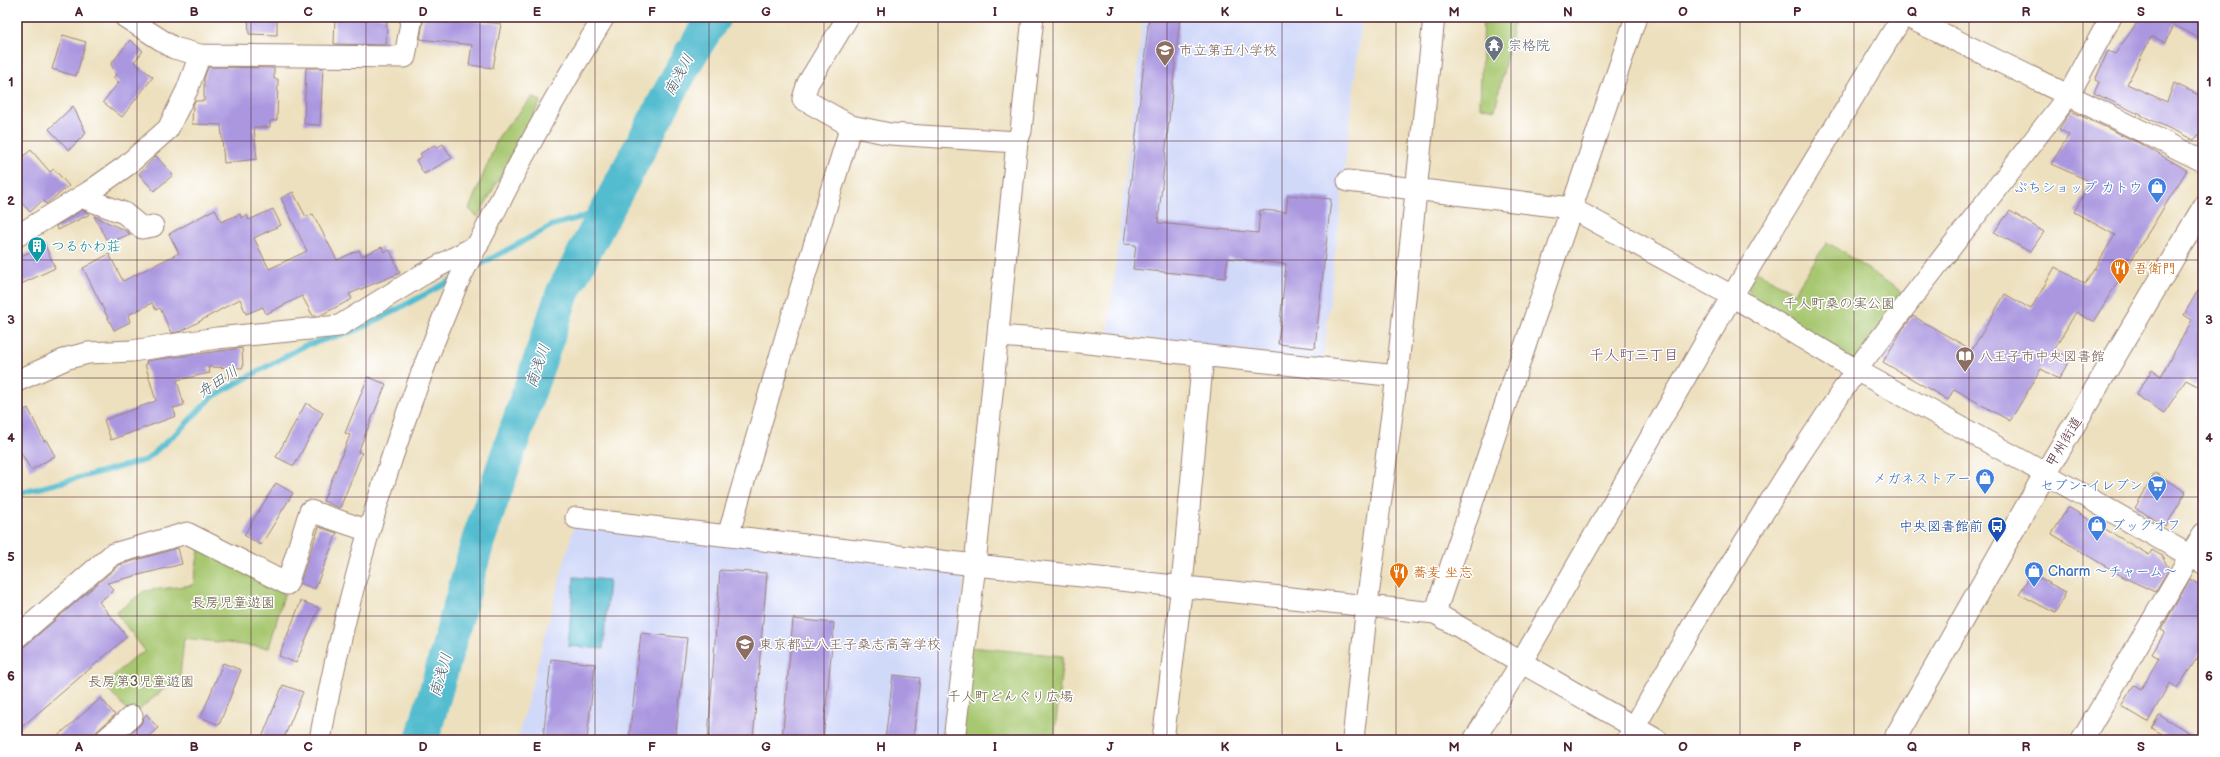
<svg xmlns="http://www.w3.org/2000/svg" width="2220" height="757" font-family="'Balsamiq Sans','Klee One',sans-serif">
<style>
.built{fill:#d1d9f9}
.green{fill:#a7c76f;stroke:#78734d}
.water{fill:#52bccf;stroke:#4e6e7d}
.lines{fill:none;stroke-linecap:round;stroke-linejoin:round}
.stream{stroke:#52bccf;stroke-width:5.5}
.river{stroke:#52bccf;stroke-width:34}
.building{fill:#aa97e0}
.minor-casing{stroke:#9c8074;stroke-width:23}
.highway-casing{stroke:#9c8074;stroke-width:24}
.minor{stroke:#fff;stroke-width:21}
.highway{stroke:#fff;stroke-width:22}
.grid{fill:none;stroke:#4a1f2b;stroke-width:1;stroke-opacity:0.55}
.labels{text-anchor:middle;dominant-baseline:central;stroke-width:3;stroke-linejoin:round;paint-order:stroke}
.worship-label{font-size:14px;fill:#5b616d;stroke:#fff;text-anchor:start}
.education-label{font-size:14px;fill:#785e54;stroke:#fff;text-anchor:start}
.shop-label{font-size:14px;fill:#366cbe;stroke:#fff;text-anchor:end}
.culture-label{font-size:14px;fill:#0d838f;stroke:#fff;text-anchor:start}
.food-label{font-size:14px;fill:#c56008;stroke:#fff;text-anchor:start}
.park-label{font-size:14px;fill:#6b5a43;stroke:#fff}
.street-label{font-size:14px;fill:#4a1f2b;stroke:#fff}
.transit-label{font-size:14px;fill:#164399;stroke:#fff;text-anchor:end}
.water-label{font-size:15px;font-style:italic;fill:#4d5e6d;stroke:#fff}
.neighbourhood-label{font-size:15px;fill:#6c496a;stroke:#fff}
.neatline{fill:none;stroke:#4a1f2b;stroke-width:1.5}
.grid-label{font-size:13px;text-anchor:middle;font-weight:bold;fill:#4a1f2b}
</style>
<rect width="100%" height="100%" fill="#fff"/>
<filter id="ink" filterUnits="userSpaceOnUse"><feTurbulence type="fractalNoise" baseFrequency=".025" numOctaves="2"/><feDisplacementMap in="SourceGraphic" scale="8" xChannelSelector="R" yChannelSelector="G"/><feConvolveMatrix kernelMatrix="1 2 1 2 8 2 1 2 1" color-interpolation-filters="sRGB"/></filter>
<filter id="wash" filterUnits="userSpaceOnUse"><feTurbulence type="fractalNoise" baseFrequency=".012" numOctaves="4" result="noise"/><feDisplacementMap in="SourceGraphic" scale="16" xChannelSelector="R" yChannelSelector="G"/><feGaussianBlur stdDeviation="0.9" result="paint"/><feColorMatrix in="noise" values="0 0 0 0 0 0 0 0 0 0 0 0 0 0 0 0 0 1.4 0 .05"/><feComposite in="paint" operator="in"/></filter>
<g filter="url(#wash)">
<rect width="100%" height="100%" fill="#ede0be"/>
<path class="built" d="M1143,17H1362L1323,361L1108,333Z
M576,518L965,563L945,740H517Z"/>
<path class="green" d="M1483,17H1515L1495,110L1480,107Z
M532,97L541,101L478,217L469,209L499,136Z
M1827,242L1905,294L1853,361L1754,301L1747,285L1757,271L1794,293Z
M201,539L287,584L269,648L184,638L179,685L170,684L132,716L104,684L136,656L146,652L116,613L144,591L193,585Z
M970,647L1063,656L1054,740H960Z"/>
<path class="water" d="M574,577L609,580L603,649L568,646Z"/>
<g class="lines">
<path class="stream" d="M472,269L553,225L607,210
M17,494L146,460L184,426L212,397L304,346L360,329L452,280"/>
<path class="river" d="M422,740L478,541L563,292L688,58L714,17"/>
</g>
<g id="blocks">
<path class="building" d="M248,17L277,18V35L249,34Z
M335,17H387L386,45L334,44Z
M424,17H441L501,24L493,68L469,65L472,45L420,39Z
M1149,17H1180L1158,223L1258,233L1260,210L1286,212L1288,195L1331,199L1315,348L1278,344L1286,264L1228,258L1225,278L1133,269L1136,245L1124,244Z
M2141,17H2203V40L2174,25L2166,42L2151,37L2127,84L2167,102L2174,83L2203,97V130L2194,140L2094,93L2099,82L2095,80L2108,51L2115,54Z
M63,35L86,42L76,76L52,69Z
M130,40L143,51L134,62L153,77L122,117L103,102L119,82L113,78L116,75L111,64Z
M208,67L274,68V79H278L277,120L270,121V127H254L257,159L224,163L221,125L192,124L193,105L195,101H204V79Z
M306,68H323L320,125L304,124Z
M73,106L86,133L69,150L49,129Z
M2071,111L2139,143L2187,170L2093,322L2076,312L2054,350L2070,359L2059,379L2041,369L2010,421L1954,389L1948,400L1883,362L1902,330L1913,316L1972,350L2005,294L2031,309L2055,267L2085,284L2115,235L2074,212L2090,184L2087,180L2051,164L2069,135L2059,129Z
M443,144L452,158L424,174L416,160L422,157L420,154L434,145L436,148Z
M31,150L50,172L54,169L69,186L46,204L43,200L30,212L17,198V161Z
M156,156L173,175L154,191L139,174Z
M293,192L306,217L313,214L337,260L359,250L362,256L382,247L384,252L390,250L400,273L349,294L352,299L319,316H313L302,296L266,314L263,307L246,314L240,299L182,331L171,333L160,308L156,310L152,303L128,315L130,322L114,330L83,268L109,254L123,281L179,253L169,234L215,209L221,222L240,214L241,218L247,215L249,220L273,209L281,225L254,238L269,269L307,251L281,198Z
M82,210L90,214L58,230L56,226Z
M2010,211L2044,232L2030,252L1994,232Z
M94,216L126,231L130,234L108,243Z
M45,245L55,268L17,286V258Z
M2203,281V389L2186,380L2164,413L2136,395L2152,370L2161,376L2192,320L2184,315Z
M242,348L243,368L208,367L210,373L177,380L184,405L173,408L176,416L111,440L104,420L156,401L145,364L147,363L146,361Z
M368,377L386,384L358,452L362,453L340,508L323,501L350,435L345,433Z
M306,403L323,413L294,466L276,457Z
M28,408L44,441L46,440L55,456L31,470L17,446V414Z
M2155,473L2186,492L2166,526L2135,508Z
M276,483L293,493L261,545L244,535Z
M2068,507L2149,555L2152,550L2162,556L2169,569L2155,592L2125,578L2052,534Z
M319,527L337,533L315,589L300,583Z
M178,548L182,564L107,583L114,590L99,602L127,637L17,731V650L25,646L119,565Z
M720,570L767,573L753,740H708Z
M2031,574L2066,592L2055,613L2019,594Z
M2190,579L2203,587V649L2177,689L2169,684L2148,722L2121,706L2134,685L2141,689L2159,658L2152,654L2165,632L2161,630Z
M301,601L319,608L296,663L279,656Z
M793,619L834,623L823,740H782Z
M641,633L687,638L675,740H629Z
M551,659L595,664L587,740H543Z
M223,663L241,670L219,725L201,717Z
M893,675L920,678L913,740H885Z
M283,685L303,692L283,740H261Z
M101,698L115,715L97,731L93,740H53Z
M146,714L158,728L144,740H123L140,725Z
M2159,715L2202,740H2172L2152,728Z"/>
</g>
</g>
<g filter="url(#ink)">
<use href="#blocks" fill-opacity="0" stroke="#9c8074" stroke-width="1"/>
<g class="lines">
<g class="minor-casing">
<path id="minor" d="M125,17L174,48L200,55L405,57L412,17
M848,17L808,83L803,99L851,126
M1908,17L2203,161
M1348,181L1571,208L1732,296L1856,370L2021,460L2203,563
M81,197L124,213L142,228L153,226
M17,236L89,192L126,166L168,129L187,90L200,55
M998,336L1069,341L1397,376
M17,381L68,358L88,353L132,351L217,338L339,326L422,275L478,245
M576,518L975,565L1435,613L1657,740
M728,536L787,333L851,126L890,134L1017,142
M1435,613L1636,17
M17,637L113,554L187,533L287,584L310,511L369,531
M105,740L132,716
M320,740C347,586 395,433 455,289C465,266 478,245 489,223C524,152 562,84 604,17
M954,740L975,565L1017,142L1021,131L1033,17
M1163,740L1182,585L1203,355
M1353,740L1367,604L1397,376L1434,17
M1474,740L1521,663L1732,296L1902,17
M1627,740L1698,616L1797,459L1856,370L2068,96L2111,17
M2082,740L2203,534"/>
</g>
<g class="highway-casing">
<path id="highway" d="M1894,740L2045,474L2203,208"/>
</g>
<use href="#minor" class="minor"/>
<use href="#highway" class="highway"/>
</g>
</g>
<path class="grid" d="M137,17V740M251,17V740M366,17V740M480,17V740M595,17V740M709,17V740M824,17V740M938,17V740M1053,17V740M1167,17V740M1282,17V740M1396,17V740M1511,17V740M1625,17V740M1740,17V740M1854,17V740M1969,17V740M2083,17V740M17,141H2203M17,260H2203M17,378H2203M17,497H2203M17,616H2203"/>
<defs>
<g id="temple-pin" transform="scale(1)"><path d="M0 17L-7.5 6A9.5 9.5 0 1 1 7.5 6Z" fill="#6b7280" stroke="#fff"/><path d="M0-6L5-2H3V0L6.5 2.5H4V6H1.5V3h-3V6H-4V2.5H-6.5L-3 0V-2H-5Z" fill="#fff"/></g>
<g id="school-pin" transform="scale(1)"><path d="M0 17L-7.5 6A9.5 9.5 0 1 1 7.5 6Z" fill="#8d6e63" stroke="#fff"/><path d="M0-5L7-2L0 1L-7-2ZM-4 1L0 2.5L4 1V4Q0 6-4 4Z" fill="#fff"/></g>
<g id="shop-pin" transform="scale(1)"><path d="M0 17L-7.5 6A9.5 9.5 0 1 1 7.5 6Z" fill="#3f7fe0" stroke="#fff"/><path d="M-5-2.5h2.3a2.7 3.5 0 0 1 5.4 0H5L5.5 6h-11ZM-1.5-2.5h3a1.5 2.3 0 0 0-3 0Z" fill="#fff"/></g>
<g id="building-pin" transform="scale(1)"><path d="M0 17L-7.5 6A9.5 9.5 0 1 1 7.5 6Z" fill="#0f9aa8" stroke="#fff"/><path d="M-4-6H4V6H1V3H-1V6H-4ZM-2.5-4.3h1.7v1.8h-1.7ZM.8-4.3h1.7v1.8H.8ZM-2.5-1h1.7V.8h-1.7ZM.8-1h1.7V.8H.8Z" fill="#fff"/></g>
<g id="restaurant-pin" transform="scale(1)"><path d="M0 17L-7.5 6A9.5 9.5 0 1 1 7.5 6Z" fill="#e8710a" stroke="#fff"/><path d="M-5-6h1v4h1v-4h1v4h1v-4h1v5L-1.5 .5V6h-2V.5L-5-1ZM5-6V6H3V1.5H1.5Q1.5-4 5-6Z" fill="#fff"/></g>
<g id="library-pin" transform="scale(1)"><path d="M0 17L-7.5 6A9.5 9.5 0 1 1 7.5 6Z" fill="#8d6e63" stroke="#fff"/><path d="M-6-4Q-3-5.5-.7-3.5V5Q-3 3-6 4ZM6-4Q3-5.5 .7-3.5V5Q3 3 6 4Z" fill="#fff"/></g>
<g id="supermarket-pin" transform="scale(1)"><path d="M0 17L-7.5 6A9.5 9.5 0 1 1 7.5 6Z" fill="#3f7fe0" stroke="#fff"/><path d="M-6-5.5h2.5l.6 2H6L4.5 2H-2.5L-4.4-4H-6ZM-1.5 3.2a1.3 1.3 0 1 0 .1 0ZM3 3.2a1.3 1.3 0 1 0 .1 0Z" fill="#fff"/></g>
<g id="bus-pin" transform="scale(1)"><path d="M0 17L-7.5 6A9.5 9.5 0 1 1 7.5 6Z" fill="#1a4fb4" stroke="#fff"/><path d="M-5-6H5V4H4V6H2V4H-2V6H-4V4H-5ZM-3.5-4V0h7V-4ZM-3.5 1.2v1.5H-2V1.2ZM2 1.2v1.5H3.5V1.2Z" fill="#fff"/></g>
</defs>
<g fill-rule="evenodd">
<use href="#temple-pin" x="1494" y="45"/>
<use href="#school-pin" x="1165" y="50"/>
<use href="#shop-pin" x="2157" y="187"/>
<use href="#building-pin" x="37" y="246"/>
<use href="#restaurant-pin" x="2120" y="268"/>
<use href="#library-pin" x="1965" y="356"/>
<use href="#shop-pin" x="1985" y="478"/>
<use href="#supermarket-pin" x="2157" y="485"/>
<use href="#shop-pin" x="2097" y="525"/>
<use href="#bus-pin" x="1997" y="526"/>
<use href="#shop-pin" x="2034" y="571"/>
<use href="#restaurant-pin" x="1399" y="572"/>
<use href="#school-pin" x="745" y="644"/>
</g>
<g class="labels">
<g class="worship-label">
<text x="1508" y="45">宗格院</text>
</g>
<g class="education-label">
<text x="1179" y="50">市立第五小学校</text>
<text x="1979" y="356">八王子市中央図書館</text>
<text x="759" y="644">東京都立八王子桑志高等学校</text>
</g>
<g class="shop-label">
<text x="2143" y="187">ぷちショップ カトウ</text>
<text x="1971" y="478">メガネストアー</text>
<text x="2143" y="485">セブン-イレブン</text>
<text x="2111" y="525" text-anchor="start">ブックオフ</text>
<text x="2048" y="571" text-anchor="start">Charm ～チャーム～</text>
</g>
<g class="culture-label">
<text x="51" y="246">つるかわ荘</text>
</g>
<g class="food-label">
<text x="2134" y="268">吾衛門</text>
<text x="1413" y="572">蕎麦 坐忘</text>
</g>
<g class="park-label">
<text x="1839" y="303">千人町桑の実公園</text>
<text x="233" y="602">長房児童遊園</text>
<text x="141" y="681">長房第3児童遊園</text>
<text x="1010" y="696">千人町どんぐり広場</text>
</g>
<g class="street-label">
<text transform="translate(2064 442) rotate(-59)">甲州街道</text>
</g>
<g class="transit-label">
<text x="1983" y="526">中央図書館前</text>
</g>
<g class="water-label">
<text transform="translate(679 75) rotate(-61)">南浅川</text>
<text transform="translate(538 366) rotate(-71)">南浅川</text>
<text transform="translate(218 382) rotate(-33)">舟田川</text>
<text transform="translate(441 675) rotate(-74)">南浅川</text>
</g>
<g class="neighbourhood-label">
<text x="1634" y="355">千人町三丁目</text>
</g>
</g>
<rect width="2220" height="757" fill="none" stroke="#fff" stroke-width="44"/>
<rect x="22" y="22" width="2176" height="713" class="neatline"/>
<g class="grid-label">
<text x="79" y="16">A</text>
<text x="194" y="16">B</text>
<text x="308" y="16">C</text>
<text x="423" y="16">D</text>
<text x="537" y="16">E</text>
<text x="652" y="16">F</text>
<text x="766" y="16">G</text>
<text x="881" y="16">H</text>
<text x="995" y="16">I</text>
<text x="1110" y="16">J</text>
<text x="1225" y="16">K</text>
<text x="1339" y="16">L</text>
<text x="1454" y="16">M</text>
<text x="1568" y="16">N</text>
<text x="1683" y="16">O</text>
<text x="1797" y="16">P</text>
<text x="1912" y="16">Q</text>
<text x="2026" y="16">R</text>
<text x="2141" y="16">S</text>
<text x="11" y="86">1</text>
<text x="2209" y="86">1</text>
<text x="11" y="205">2</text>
<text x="2209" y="205">2</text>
<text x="11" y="324">3</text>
<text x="2209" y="324">3</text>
<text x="11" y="442">4</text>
<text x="2209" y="442">4</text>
<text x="11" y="561">5</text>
<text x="2209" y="561">5</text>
<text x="11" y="680">6</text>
<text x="2209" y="680">6</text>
<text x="79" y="751">A</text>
<text x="194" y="751">B</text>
<text x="308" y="751">C</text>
<text x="423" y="751">D</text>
<text x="537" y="751">E</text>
<text x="652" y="751">F</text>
<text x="766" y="751">G</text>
<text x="881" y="751">H</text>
<text x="995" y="751">I</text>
<text x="1110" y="751">J</text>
<text x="1225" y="751">K</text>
<text x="1339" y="751">L</text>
<text x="1454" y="751">M</text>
<text x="1568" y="751">N</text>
<text x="1683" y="751">O</text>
<text x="1797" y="751">P</text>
<text x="1912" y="751">Q</text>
<text x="2026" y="751">R</text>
<text x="2141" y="751">S</text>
</g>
</svg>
